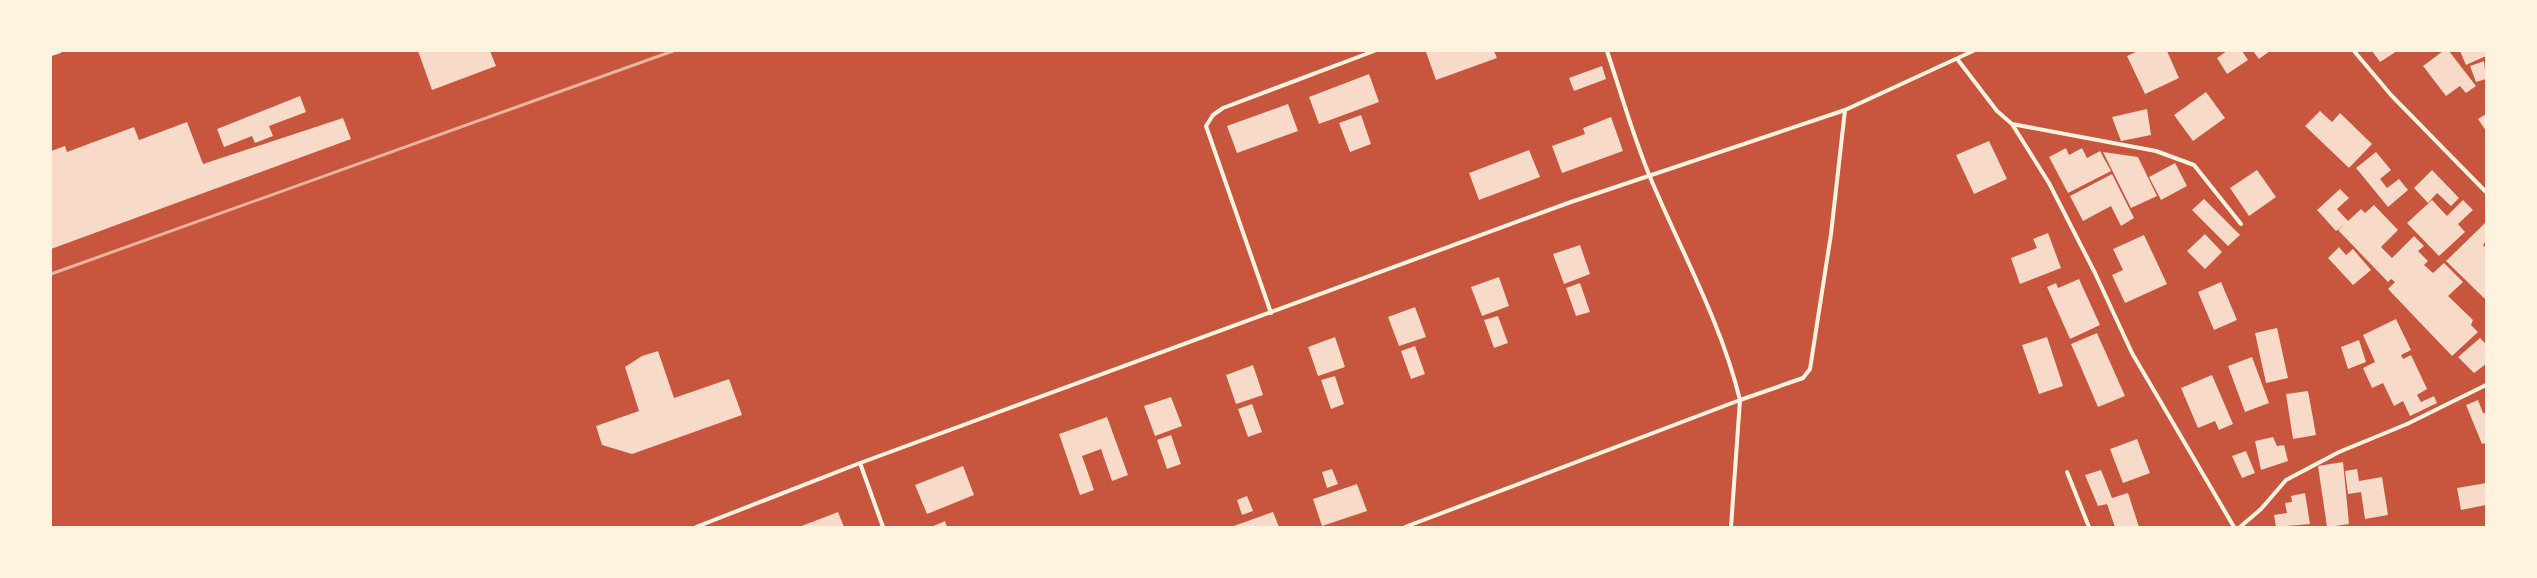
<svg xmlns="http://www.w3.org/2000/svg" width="2537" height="578" font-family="Quicksand,sans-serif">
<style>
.building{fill:#f7dbc8}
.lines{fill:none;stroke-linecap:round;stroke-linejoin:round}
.minor{stroke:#fff3e0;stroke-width:4}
.rail{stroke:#e9b49f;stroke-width:3}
</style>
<rect width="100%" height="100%" fill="#c8553d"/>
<path class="building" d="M418,51H490L496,66L432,90Z
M1430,51H1494L1497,58L1436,80L1426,52Z
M2138,51H2167L2179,78L2145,94L2127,56Z
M2227,51H2242L2248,60L2227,74L2217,58Z
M2253,51H2270L2259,59Z
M2372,51H2397L2380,62Z
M2443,51H2449L2476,86L2466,93L2460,86L2446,96L2423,66Z
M2460,51H2486V56L2466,65Z
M2484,61L2486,79L2476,82L2470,66Z
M1602,66L1606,79L1574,91L1569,78Z
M1369,74L1379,102L1319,124L1309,97Z
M2206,92L2225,118L2193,141L2174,115Z
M300,96L306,112L269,126L273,136L255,143L252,136L224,147L217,129Z
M1288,104L1298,131L1237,153L1227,126Z
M2147,109L2151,135L2121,141L2112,117Z
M2320,111L2332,122L2340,113L2372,144L2349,168L2305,126Z
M2486,114V131L2478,119Z
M1361,115L1371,144L1350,152L1339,123Z
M1611,117L1623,151L1562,173L1552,146L1585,134L1583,128Z
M343,118L351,139L51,249V151L65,146L67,152L134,127L139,140L187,122L203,164Z
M1989,141L2007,179L1974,194L1956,155Z
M2066,148L2069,155L2082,148L2087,158L2100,151L2111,171L2068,193L2049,157Z
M1529,150L1540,177L1479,200L1469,173Z
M2103,152L2138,157L2157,196L2131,208Z
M2376,152L2391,170L2380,179L2387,188L2399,179L2408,190L2388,207L2356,168Z
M2175,163L2187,186L2161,200L2149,177Z
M2257,170L2276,197L2249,216L2230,188Z
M2432,170L2459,198L2451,206L2437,193L2428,203L2414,188Z
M2112,174L2134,218L2121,226L2111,206L2083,221L2070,196Z
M2340,189L2349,198L2337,209L2348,221L2361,209L2365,213L2374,205L2398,230L2381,247L2392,258L2414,236L2424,246L2418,251L2428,261L2424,265L2433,273L2444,263L2463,282L2448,296L2473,320L2471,325L2478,332L2452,356L2388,289L2395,282L2391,279L2388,282L2338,230L2345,224L2336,231L2317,210Z
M2204,199L2240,235L2228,246L2192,210Z
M2432,200L2447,216L2463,200L2473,210L2458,224L2465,232L2439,256L2407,223Z
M2485,223L2486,241L2483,245L2486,248V300L2446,261Z
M2048,233L2061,268L2020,284L2011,258L2037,248L2033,239Z
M2205,234L2222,252L2205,269L2187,251Z
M2144,235L2167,284L2125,303L2112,275L2123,270L2113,249Z
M1580,245L1590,274L1564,284L1553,254Z
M2339,247L2346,255L2353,249L2371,270L2353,285L2328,258Z
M1499,277L1509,306L1482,316L1471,287Z
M2079,279L2100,325L2070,339L2047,287L2056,283L2058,288Z
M2221,282L2237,320L2214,330L2198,292Z
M1580,283L1590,312L1576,316L1566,288Z
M1415,307L1426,337L1399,346L1388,317Z
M1498,316L1508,343L1494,348L1484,320Z
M2396,319L2411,350L2401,355L2403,359L2411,355L2427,389L2417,395L2421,402L2434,396L2437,403L2410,416L2403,401L2394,406L2383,383L2372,388L2363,368L2375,362L2363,335Z
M2277,328L2288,378L2266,383L2255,333Z
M2097,333L2125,396L2098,407L2071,344Z
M1335,337L1345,367L1318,376L1308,347Z
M2047,337L2063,386L2039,394L2022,345Z
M2480,338L2486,344V364L2474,373L2458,357Z
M2359,340L2366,362L2348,369L2341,347Z
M1415,346L1425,374L1411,379L1401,351Z
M658,351L674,398L729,379L742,415L632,454L602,445L596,426L639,411L625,367L642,356Z
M2252,357L2269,403L2245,412L2228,366Z
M1253,365L1263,395L1236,404L1226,375Z
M2212,375L2233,424L2219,430L2215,421L2198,428L2181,388Z
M1335,376L1344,404L1331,409L1321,380Z
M2308,391L2316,435L2293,439L2286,394Z
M1171,397L1182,426L1155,436L1144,406Z
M2478,400L2483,413H2486V443L2482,444L2466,405Z
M1252,404L1262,432L1248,437L1238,409Z
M1107,417L1128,475L1112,481L1101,449L1082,456L1094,490L1080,495L1059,434Z
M1171,435L1181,464L1167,469L1157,440Z
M2273,437L2277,446L2284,445L2288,461L2261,470L2255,441Z
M2137,439L2150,473L2123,483L2110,449Z
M2246,451L2255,473L2242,478L2232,456Z
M2343,462L2349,524L2327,527L2318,466Z
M963,466L974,495L927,514L915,485Z
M1332,469L1338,484L1327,488L1322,472Z
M2357,469L2359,481L2382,477L2388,515L2365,519L2361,492L2348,494L2345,471Z
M2101,470L2112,498L2128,493L2139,527H2115L2107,504L2098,506L2085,475Z
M2486,483V505L2461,510L2457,488Z
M1357,484L1367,511L1322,526L1313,499Z
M2305,493L2310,524L2276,527L2274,515L2287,513L2285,503L2292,502L2291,496Z
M1247,496L1253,511L1242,515L1237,500Z
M838,512L844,527H799Z
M1273,512L1279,527H1231Z
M945,521L947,527H931Z"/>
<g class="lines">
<path class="minor" d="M2354,51L2391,95L2486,192
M51,54L60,51
M1958,60L1997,111L2012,124L2049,183L2095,273L2132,353L2234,527
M2012,124L2156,151L2194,165L2241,224
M1271,313L1206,126L1213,115L1223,108L1374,51
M860,463L883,527
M2067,472L2089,527
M696,527L860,463L1568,203L1845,110L1973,51
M1405,527L1740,400C1721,322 1681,251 1650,177C1633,136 1621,93 1607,51
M1731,527L1740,400L1803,378L1810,369L1831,234L1845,110
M2240,527L2261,509L2286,480L2339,452L2407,424L2486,385"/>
<path class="rail" d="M51,274L673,51"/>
</g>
<rect width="2537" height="578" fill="none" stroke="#fff3e0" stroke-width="104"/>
</svg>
